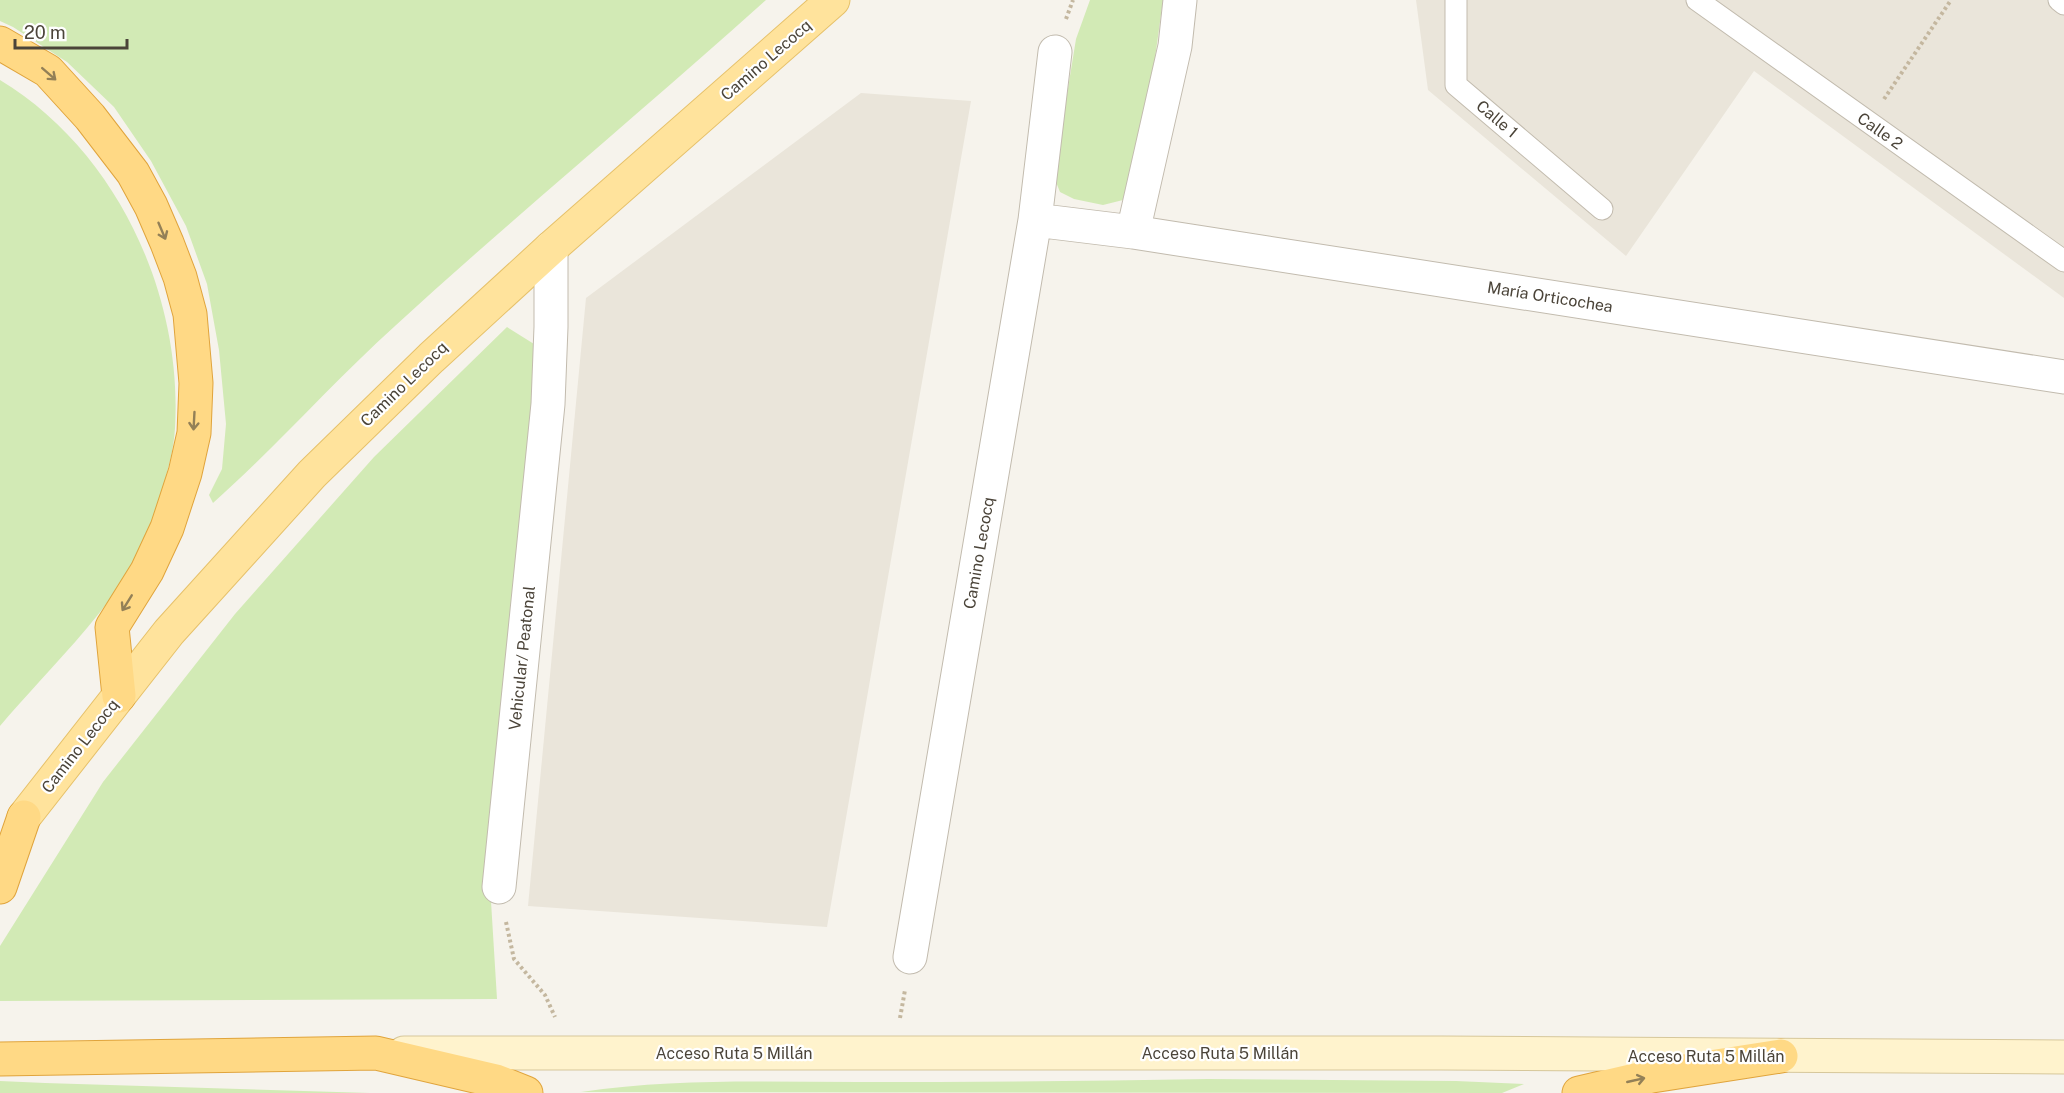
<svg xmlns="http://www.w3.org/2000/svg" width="2064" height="1093" font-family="'Public Sans',sans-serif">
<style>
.residential{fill:#eae5da}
.green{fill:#d2eab5}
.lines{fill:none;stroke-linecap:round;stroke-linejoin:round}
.service-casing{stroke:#c2bbae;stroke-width:23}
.minor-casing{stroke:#c2bbae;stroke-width:35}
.secondary-casing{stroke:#d6c79b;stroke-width:35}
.primary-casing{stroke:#e6c16a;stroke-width:35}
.trunk-casing{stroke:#e0a43c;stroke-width:35}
.path{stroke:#c4b79f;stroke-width:4;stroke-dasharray:3 3;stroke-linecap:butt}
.service{stroke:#fff;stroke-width:21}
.minor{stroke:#fff;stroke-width:33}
.secondary{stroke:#fff3cd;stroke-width:33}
.primary{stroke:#ffe39c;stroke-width:33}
.trunk{stroke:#ffd985;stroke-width:33}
.oneway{stroke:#938057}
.labels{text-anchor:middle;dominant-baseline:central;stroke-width:4.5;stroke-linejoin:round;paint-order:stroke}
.street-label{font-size:16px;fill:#4b4439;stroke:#fff}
</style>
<rect width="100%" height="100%" fill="#f6f3ec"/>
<path class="residential" d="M1416,0H2064V298L1754,71L1626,256L1428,90Z
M861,93L971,101L827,927L528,906L586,298Z"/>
<path class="green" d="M0,0H766C644,110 516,215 395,326C332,383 276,447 213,503L209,495L222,469L226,424L219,350L207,284L186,226L151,161L114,107L67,62L13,27L0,21Z
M1090,0H1163L1150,94L1128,192L1123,200L1103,205L1074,199L1060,192L1056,182L1057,156L1076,39Z
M0,80C116,150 183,294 175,428C174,448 168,470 162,490C156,517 146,546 131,569C105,610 71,647 39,682C26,697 12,711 0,726Z
M507,327L542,349L490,885L497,999L0,1001V946L103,782L235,614L374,457Z
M1208,1079L1456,1081L1524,1084L1502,1093L581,1092C673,1078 766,1082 858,1082C975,1082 1092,1081 1208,1079Z
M0,1081L45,1083L370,1093H0Z"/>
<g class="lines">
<g class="service-casing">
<path id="service" d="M1456,0V85L1602,209
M1697,0L2064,261
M2059,0L2064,4"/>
</g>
<g class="minor-casing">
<path id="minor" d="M1035,220L1133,232L2064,377
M1133,232L1175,46L1180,0
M499,887L548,404L551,327V248
M910,957L1035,220L1055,52"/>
</g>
<g class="secondary-casing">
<path id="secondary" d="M404,1053H1441L2064,1057"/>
</g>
<g class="primary-casing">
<path id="primary" d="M24,817L169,632L312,474L431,358L551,248L833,0"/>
</g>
<g class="trunk-casing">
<path id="trunk" d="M0,43L48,71L90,117L133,173L151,206L167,243L180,277L190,314L196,383L194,433L185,473L167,528L147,571L112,627L119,696
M0,887L24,817
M0,1059L376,1053L496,1081L526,1093
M1579,1093L1652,1076L1781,1056"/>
</g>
<path class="path" d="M1066,19L1073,0
M1884,99L1951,0
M506,922L514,959L545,995L555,1017
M900,1018L905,990"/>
<use href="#service" class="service"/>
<use href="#minor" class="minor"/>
<use href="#secondary" class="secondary"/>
<use href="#primary" class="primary"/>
<use href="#trunk" class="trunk"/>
</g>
<defs><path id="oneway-shaft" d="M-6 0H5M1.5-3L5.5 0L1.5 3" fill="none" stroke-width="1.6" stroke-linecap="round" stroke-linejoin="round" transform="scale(1.5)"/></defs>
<g class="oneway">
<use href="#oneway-shaft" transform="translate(49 74) rotate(41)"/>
<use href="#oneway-shaft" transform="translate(162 231) rotate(67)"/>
<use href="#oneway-shaft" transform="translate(194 421) rotate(93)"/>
<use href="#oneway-shaft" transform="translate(127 603) rotate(122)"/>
<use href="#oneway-shaft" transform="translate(1636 1080) rotate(-13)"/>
</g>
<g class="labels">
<g class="street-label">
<text transform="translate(766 60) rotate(-41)">Camino Lecocq</text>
<text transform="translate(1497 119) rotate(40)">Calle 1</text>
<text transform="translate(1880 131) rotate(35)">Calle 2</text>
<text transform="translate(1550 297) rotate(9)">María Orticochea</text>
<text transform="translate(404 384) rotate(-44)">Camino Lecocq</text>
<text transform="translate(979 553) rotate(-80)">Camino Lecocq</text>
<text transform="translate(522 658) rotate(-84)">Vehicular/ Peatonal</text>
<text transform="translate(80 746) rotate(-52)">Camino Lecocq</text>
<text x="734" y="1053">Acceso Ruta 5 Millán</text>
<text x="1220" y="1053">Acceso Ruta 5 Millán</text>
<text x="1706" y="1056">Acceso Ruta 5 Millán</text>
</g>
</g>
<path d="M15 39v9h112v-9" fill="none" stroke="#4b4439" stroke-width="3"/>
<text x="24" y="39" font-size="18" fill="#4b4439" stroke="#ffffff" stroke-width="4.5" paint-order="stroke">20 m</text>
</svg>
